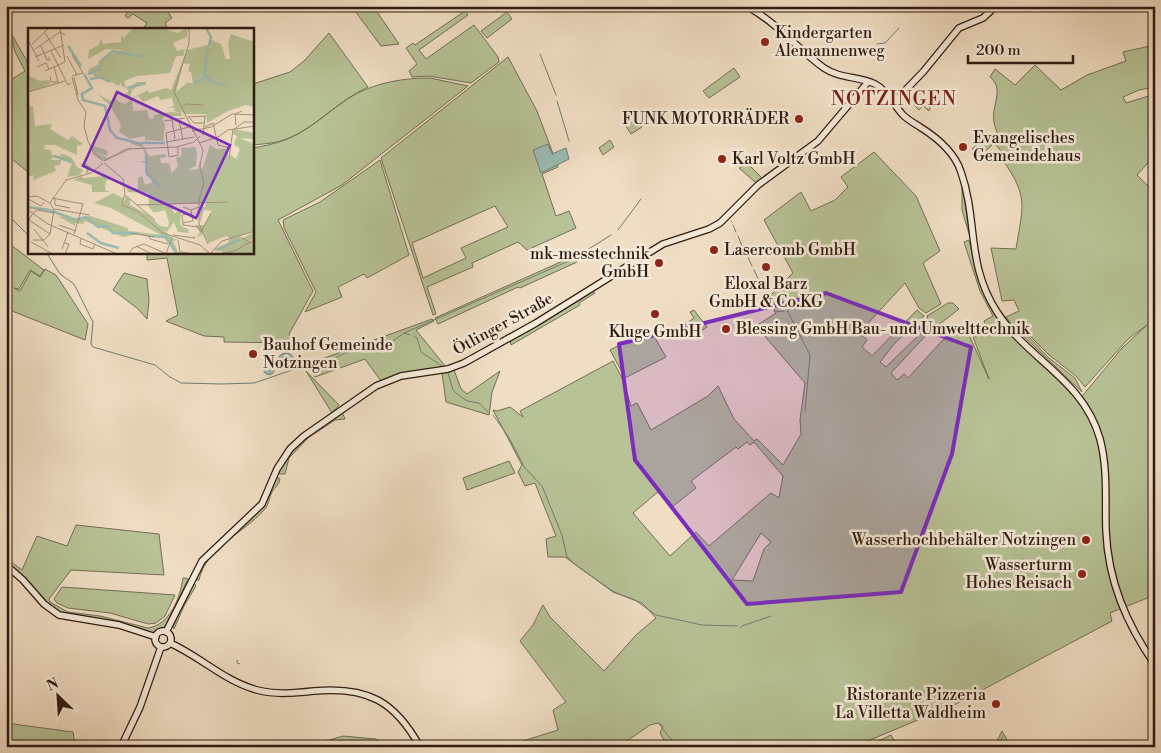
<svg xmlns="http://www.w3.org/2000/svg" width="1161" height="753" font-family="'Libre Bodoni',serif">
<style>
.green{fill:#b7c296;stroke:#736e54;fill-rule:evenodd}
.water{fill:#9abcb4;stroke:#6f7c73}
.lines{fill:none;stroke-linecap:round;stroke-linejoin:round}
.stream{stroke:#6f7c73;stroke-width:1}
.secondary-casing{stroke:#2f1b11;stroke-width:8}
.secondary{stroke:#f5ead9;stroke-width:5.5}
.marked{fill:#7b2cbf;fill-opacity:0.2;stroke:#7b2cbf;stroke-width:4;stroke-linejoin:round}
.poi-dot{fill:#8f2418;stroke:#f5ead9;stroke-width:2}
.labels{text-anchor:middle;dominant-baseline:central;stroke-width:5;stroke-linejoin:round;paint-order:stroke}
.poi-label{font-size:16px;fill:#2f1b11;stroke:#f5ead9;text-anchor:start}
.street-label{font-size:16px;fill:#2f1b11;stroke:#f5ead9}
.quarter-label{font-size:19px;letter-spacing:1px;fill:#7a1f14;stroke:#f5ead9}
.inset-river{fill:none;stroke:#9abcb4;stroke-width:2.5}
.inset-road{fill:none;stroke:#a3907c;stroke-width:1}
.view{fill:#7b2cbf;fill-opacity:0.15;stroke:#7b2cbf;stroke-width:2.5}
.inset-edge{fill:none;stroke:#2f1b11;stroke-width:2.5}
</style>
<rect width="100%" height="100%" fill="#f0dec4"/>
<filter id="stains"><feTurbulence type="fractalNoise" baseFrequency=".004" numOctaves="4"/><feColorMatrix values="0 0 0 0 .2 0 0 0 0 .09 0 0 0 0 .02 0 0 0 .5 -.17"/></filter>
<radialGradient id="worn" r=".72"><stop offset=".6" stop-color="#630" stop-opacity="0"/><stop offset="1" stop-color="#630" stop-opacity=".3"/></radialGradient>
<path class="green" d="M124,6H160L163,10L165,8L172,18L165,23L168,29H143L147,23L133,14L128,18L125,16L128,11Z
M361,6H373L399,44L381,46L355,11Z
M465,11L468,15L419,50L426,59L474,25L498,57L499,62L471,83L429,76L412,77L409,71L417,64L406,48L413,43L415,45Z
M507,12L512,19L487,38L481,31Z
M11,33L29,65V173L6,154V83L25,71L15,52Z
M329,33L368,87C339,100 317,127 287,139C276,143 264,144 253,145V84L290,72L304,61Z
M1150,46L1155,59V87L1139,90L1123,97L1126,103L1155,94V155L1137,175L1155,193V595L1110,613L1112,621L954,705L853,747H668L660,733L663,726L658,723L650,725L618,747H504L558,730L553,710L566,702L520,641L533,625L543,605L550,617L604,671L636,635L656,618L642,603L613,592L565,557H548L546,539L556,536L535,483L525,486L518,472L522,465L493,410L497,411L510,407L523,417L520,411L613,361L623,380L631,406L637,403L651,430L708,396L718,386L734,419L754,441L757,439L783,465L801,434L800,420L805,383L756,326L776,313L768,298L793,273L764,220L801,192L811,211L835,200L848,187L841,177L874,152L916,196L940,251L923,263L941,304L926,313L919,308L905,283L860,332L867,340L862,347L872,356L917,310L924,316L894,344L880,362L886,367L930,324L927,316L948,303H953L959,309L928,333L891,373L897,380L904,374L908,378L942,341L964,324L989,379L973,337L988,331L984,321L993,316L980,291L964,242L969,240L977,274L988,301L1079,400L1122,348L1147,325L1128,339L1085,387L1076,376L1049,355L1023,329H1015L1006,317L1019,311L1014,300L1002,301L991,248L1016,249C1023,205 1029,197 1002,159L1005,156L996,145L1000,141C998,134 995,128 994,122C991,106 1005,89 990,77L995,69L1015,85L1035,65L1061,90L1087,75L1126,61L1123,52ZM747,442L750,445L754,442L783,476L779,498L771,493L709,546L696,532L670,556L633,513L659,491L672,507L696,488L691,481L736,447L738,449ZM761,533L771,542L764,549L753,581L732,580Z
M508,57L537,111L558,167L542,174L556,216L569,211L576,228L527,250L518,242L472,263L473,267L427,287L436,314L433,315L381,158ZM495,206L508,227L461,248L466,258L423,278L412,243Z
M734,68L740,77L709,98L703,91Z
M430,78L468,86L342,185L278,220L313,291L289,334L294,343L224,342V337L204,336L166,321L178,315L167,258L147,260V253L252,252L253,148C300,140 306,128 343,102C368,84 400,78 430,78Z
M938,95L940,102L932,101L929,111L923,106L919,110L914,105L920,99Z
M636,119L642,127L631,134L626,126Z
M985,137L992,145L979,157L972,149Z
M610,140L614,147L603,155L599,148Z
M380,160L409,255L367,278L364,274L338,287L342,297L305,312L316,292L284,228L283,220L320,202Z
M747,163L762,178L756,183L739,168Z
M962,180L969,234L962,210Z
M11,245L44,270L40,276L30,270L19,289L14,288L20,291L31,271L40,277L45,269L56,275L88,324L85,340L12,311L6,321V304L9,299L6,302V254Z
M585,249L586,251L575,257L577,262L520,288L518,287L438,324L435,318L565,260Z
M124,273L147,279L149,301L147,319L137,308L113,290Z
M592,291L595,293L579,303L580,305L511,345L510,340Z
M694,310L707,327L689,339L680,328L694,318L690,312Z
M432,319L434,321L416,330L446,367L404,373L381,381L365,359L315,377L308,364Z
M650,329L666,357L625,378L610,350Z
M1017,330L1024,332L1049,358L1075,378L1082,392Z
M454,370L461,389L467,394L500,371L492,392L489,415L446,402L442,373Z
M306,371L339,405L332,413Z
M342,412L345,419L335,420L308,438L289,458L285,474H280L278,472C294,444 316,430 342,412Z
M509,461L515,473L467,490L463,478Z
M277,477L280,479C279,485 275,487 272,492C269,498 269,505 264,510C243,534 207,546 199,580H195C205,551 233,538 253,517C265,505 270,491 277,477Z
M76,525L159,534L164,575L71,570L49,599L50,602L68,612L100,616L148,628C170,625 180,598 183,578H185L188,579L164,629L154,633L111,621L66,615L51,607L40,597L23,576L6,562V558L22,570L37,536L67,546Z
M194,583L196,586L184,606L174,629L173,627L191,584Z
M62,587L175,595L165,616L156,623L148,624L110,613L68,608L57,603L54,599Z
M6,723L73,732L75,747H6Z
M1002,731L1011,747H994Z
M891,735L898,747H866Z
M343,736L376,739L388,747H372L354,742L329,747H306Z"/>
<path class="water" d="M548,144L552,154L566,148L569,159L541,173L533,150Z
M278 361a8 8 0 1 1 16 0a8 8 0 1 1-16 0Z
M263.5 369a5.5 5.5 0 1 1 11 0a5.5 5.5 0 1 1-11 0Z"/>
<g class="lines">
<path class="stream" d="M877,44L885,43L899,28
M540,54L556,95
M557,101L569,141
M6,213L29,236
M731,221L732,222
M733,225L736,232
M618,230L641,199
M738,236L742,246
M46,252L60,274L74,284L93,322L91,344L93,347L155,365L170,377L181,383L221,384L254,383L304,366L322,365L345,353L366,348L382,349L404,333L410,335
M746,253L752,266
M754,270L762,287
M768,298L775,312L784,311
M787,310L810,355L805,411
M404,333L571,260L611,235
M414,336L417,338L421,352L442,366
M448,373L453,390L457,394L467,401L479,403L488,412
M493,415L508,436L525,468L542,486L562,535L567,557L577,566L614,592L635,600L656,615L702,625L737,626
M742,626L771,616
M740,628L741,627
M237,660V663L240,664
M659,724L677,747
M998,747L1003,736"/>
<g class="secondary-casing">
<path id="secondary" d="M746,6C777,22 796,48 824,68C840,79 859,76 875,84C887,90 894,105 903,115C908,120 914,123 920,127C936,137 955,153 961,172C978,221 966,264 997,312C1028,360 1083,379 1100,439C1108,469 1105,500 1106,530C1108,581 1126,623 1155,665
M894,102L923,72L959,28L983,18L996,6
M6,565L23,580L44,604L59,615L119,625L156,637
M155 639a8 8 0 1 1 16 0a8 8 0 1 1-16 0Z
M166,632L202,561L262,504L277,469L290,449L304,436L376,386L401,376L448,369L464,363L536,323L663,244L709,229L720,223L758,185L818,141L868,82
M170,643C201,657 224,681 257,690C276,695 295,693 314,691C367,686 395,701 420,747
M121,747L140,707L161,647"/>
</g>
<use href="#secondary" class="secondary"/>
</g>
<path class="marked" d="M826,293L971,347L952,454L901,592L747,604L635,460L619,344Z"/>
<g class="poi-dot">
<circle cx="765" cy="42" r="5"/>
<circle cx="799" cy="119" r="5"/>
<circle cx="963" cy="147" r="5"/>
<circle cx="722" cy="159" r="5"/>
<circle cx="714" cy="250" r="5"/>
<circle cx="659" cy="263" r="5"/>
<circle cx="766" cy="267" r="5"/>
<circle cx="655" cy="314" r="5"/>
<circle cx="726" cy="329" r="5"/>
<circle cx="253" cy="354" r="5"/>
<circle cx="1086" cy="540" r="5"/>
<circle cx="1082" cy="574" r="5"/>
<circle cx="996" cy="704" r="5"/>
</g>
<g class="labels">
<g class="poi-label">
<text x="775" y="33">Kindergarten<tspan x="775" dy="18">Alemannenweg</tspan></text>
<text x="789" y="119" text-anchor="end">FUNK MOTORRÄDER</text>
<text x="973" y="138">Evangelisches<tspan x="973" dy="18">Gemeindehaus</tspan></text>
<text x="732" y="159">Karl Voltz GmbH</text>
<text x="724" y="250">Lasercomb GmbH</text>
<text x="649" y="254" text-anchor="end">mk-messtechnik<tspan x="649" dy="18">GmbH</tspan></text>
<text x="766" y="284" text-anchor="middle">Eloxal Barz<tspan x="766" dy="18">GmbH &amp; Co.KG</tspan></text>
<text x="736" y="329">Blessing GmbH Bau- und Umwelttechnik</text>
<text x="655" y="332" text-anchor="middle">Kluge GmbH</text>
<text x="263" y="345">Bauhof Gemeinde<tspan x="263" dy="18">Notzingen</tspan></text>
<text x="1076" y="540" text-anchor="end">Wasserhochbehälter Notzingen</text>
<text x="1072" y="565" text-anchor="end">Wasserturm<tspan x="1072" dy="18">Hohes Reisach</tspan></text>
<text x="986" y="695" text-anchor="end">Ristorante Pizzeria<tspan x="986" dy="18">La Villetta Waldheim</tspan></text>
</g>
<g class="street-label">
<text transform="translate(503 324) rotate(-29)">Ötlinger Straße</text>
</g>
<g class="quarter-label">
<text x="894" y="99">NOTZINGEN</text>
</g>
</g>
<g transform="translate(28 28)">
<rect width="226" height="226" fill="#f0dec4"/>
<path d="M105,0H135L149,5L159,0V9L145,15L149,23L157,21L155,28H148L142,45L109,48L96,53L98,60L93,58V54L91,58L76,50L70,51L73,49L65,48L66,46H60L61,41L71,36L70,34L75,29L76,33L79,28L89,24L79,25L96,22L78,21L60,31L61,22L71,17L73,10L75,16L93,14V7L96,10ZM178,0L182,6L183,12L193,16L198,31H202L200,16L203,6L226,14V79L218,77L200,83L179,95L178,86H156L153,82L154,88H128H138L134,90L137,98L135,113L118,112L117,115H135L114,116L121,128L137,126L138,129L132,130L133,135H141L144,145L150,138L148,130L154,127L153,120L167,119L169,125L168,138L159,142L170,141L172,132V141H174L182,117L188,121H199L201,130L203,127L208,131L212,121L206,116L209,108L205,106L206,101L226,105V111L212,110L226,116V203L208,209L213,211L226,204V211L220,213L226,216V226H194V223L185,222L200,215L202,210L198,208L180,215L178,206L172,199L178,207L179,213L176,205L168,210L172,204L167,197H176L184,183L176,182L172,195L171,179H177L178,175L143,176L146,186L153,181L152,197L161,202L160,205L150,204L146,194L139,204L136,202L132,198L140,199L141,194L137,182L126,185L119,177H111L121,176L120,165L100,164L98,159L110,161V150L114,148L117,157L125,154L117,143L119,136L112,133H119L115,120L102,115L103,121L77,133L67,127L63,117L80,123L79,128L68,124L79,130L102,120V114L117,115V108L102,111L91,104L93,97L81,76L69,66L85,74L88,68L89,73L97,76L102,73L98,67L102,59L109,54H116L104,62L102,71L120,62L121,65L138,60L143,62L159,22L180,17L183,13ZM155,35L162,36L160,43L163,44L165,55H160L158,50L159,55L148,64ZM143,67L146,78L140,80H147L146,83L153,85L143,84L126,87L125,91L121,90L119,82L105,83L104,71L110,68L115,74L130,68L132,72L143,70ZM1,48L12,53L21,52L22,56L2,64ZM5,78L7,98L24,96L22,101L40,112L44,108L55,116L49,118V127L27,117H17L16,121L23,122L24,127L38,129L31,127L34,126L43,129L49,139L55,142L52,147L39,149L44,135L26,129L22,132H33L32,137L26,138L28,143L5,152L6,147L0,149V79ZM56,135L63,139L60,145L54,148L55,150L77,148L78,151L89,152L94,156L87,152H78L77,162L82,164H64V157L45,152L58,146V140L52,136ZM85,165L95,170V176L98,168L102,172V177L121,187L144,210L151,212L145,213L150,224L160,226H149L136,210L121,209L110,206L95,209L57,193L55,196L47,195V198L30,188L50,192L62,188L100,200V203L133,207L83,180L66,175Z" fill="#b7c296" fill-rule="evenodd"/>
<path class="inset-river" d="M178,0L183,9L181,17M40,18L53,38M74,32L85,23L115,29M56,46L64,60L54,66L55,72L77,78L82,102L89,110L114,116M60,46L71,42L73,34M177,47L184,54L197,57M62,51L72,49L82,54M166,56L176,50L180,18M99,60L118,55M114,115H137M118,127L119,146L132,159M26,128L44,134M0,179L21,182L48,192L58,189L70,199L79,198L85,205H110M59,205L73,215L91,220M126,208L138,209L149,226M189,222L212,211"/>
<path class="inset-road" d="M32,0L37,34M161,0V15L146,64L175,122L172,138L176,155L171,172V196L180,216M17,5L33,30M0,12L11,33M4,16L21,0M13,18L19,32H22L20,29M7,21L32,4L37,7M23,23L40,57L43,55M44,27L55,45L44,48M39,28L49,47M7,29L36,17M9,39L18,35L21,41M17,43L37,34M22,48L23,54H30L26,39M44,49L50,72L58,84L56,98L60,113L66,126L75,133M46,49L50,67M0,64L37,53M154,80L158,76L176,77M160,88L166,95H176M161,89L178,88M144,92L147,111M151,92L155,112M136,93L157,90M208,97L207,86L214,83M177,99L185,95L190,117L202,120M206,101L216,94H227M164,103L183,99L204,86L227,87M175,107L177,88M138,114L166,109M171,115L190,109L200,102L227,98M150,118V127L141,129L138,105L161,99M201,131L205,101M76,133L99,121L149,119L166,114L172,108M76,135L95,151L97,165L94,177L109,183L135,205L172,217L181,225M97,167L127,192M0,169L9,168L22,175M24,170L55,176L46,206M0,171L13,178L16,174M27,171V177L42,180M22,175L38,152L63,145L75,135M109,177L200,174M155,179L163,182L171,179M26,181L62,187M0,182L20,196L89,226M5,185L1,192L22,206M5,185L9,182L26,185M164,185L154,187L155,197L170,199L173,204L183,185M154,195L165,193L163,182M31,197L48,203M6,201L20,219M102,205L126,209M121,207L122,211L140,216M145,207L167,210L165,209M211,209L227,216M53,210L52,216L65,221L67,216M5,212H16L22,206L26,182L22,175M150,212L152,224L160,225M3,214L25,226M36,215L41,216L37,226M108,218L124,226M34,221L40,204M183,225L194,213L227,203M101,226L105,220L116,216L139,226M138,226L144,209M193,226L209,222L227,211"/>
<path class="view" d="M89,64L202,117L168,190L55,138Z"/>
<rect width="226" height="226" class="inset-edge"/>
</g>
<rect width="1161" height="753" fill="none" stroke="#f0dec4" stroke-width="25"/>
<rect x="8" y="8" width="1146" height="738" fill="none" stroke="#2f1b11" stroke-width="2.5"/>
<rect x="12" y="12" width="1136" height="728" fill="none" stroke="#2f1b11"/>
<g transform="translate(58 696) rotate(335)" stroke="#f5ead9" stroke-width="4" paint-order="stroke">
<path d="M0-4L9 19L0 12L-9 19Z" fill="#2f1b11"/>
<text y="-8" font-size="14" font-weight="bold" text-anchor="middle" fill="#2f1b11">N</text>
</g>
<path d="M968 55v8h105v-8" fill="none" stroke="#2f1b11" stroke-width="2.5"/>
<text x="976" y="55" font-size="15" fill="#2f1b11" stroke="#f5ead9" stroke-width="4" paint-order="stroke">200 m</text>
<rect width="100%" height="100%" filter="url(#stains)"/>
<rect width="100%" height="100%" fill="url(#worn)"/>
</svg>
